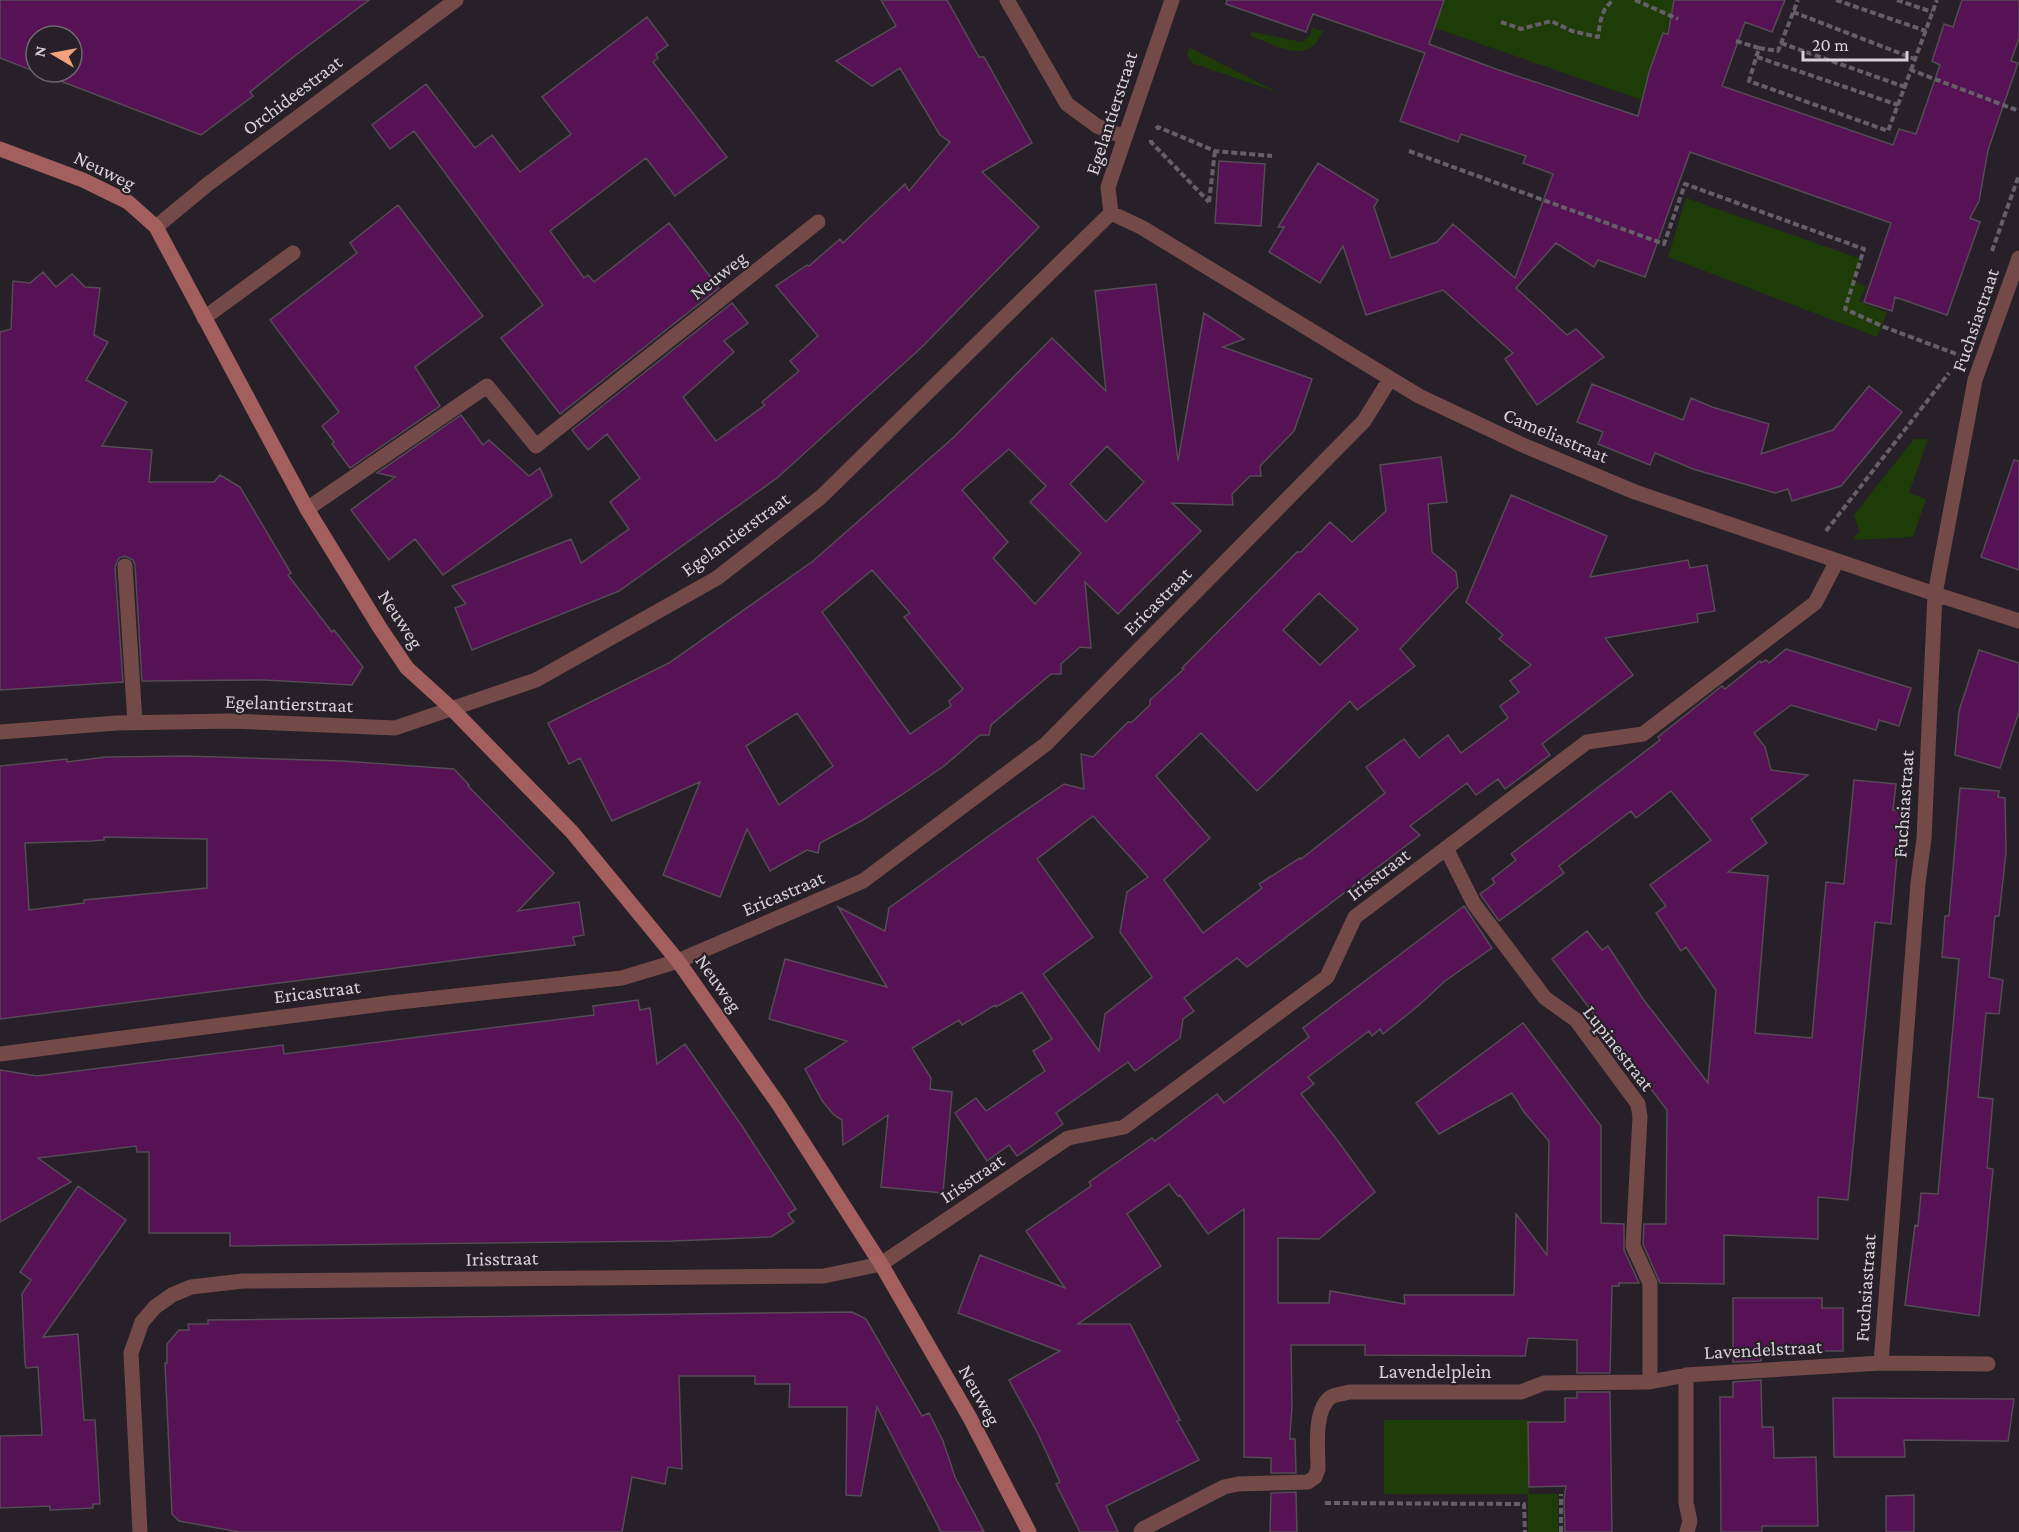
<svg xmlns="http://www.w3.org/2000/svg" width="2019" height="1532" font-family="'Crimson Pro',serif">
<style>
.green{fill:#1e3c07}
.building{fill:#561255;stroke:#544b54;stroke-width:1.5;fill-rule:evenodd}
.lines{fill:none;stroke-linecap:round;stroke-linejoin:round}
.path{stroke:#655f67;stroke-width:4;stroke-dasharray:6 3;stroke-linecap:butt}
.lane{stroke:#744a49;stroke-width:15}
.street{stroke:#744a49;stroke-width:15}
.secondary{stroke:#a25f5d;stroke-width:15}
.labels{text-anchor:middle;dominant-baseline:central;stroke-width:4.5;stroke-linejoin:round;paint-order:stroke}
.street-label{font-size:20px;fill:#d5d1d7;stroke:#272029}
</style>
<rect width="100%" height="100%" fill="#272029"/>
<path class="green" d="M1444,0H1677L1642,100L1435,28Z
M1312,28L1323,31C1308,67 1278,45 1250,36L1252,32L1302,42L1310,36Z
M1190,48L1279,93L1192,63L1187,54Z
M1686,198L1861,259L1853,281L1866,287L1859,301L1887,313L1877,337L1668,257Z
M1914,439H1928L1909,493L1926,499L1913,537L1854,540L1855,535L1860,532L1854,515Z
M1384,1420H1528L1529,1494H1558V1532H1528V1494H1384Z"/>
<path class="building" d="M0,0H369L296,55L250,92L253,96L201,135L37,72H72V36H36V72L0,58Z
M881,0H947L979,57H984L1032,143L982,172L1039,227L922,347L777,478L619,591L472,650L455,608L466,604L452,586L571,539L581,563L629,529L610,502L640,478L607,434L588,450L572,430L732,303L748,323L724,341L734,352L683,397L716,441L765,405L762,402L799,371L790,361L818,336L776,286L807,265L809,266L840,239L843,243L905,184L909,191L950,142L940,135L900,68L872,86L836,61L896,26Z
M1227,0H1444L1429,44L1493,68L1638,116L1650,69L1663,33L1668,34L1674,0H1785L1772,32L1745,22L1722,86L1893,145L1899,129L1916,134L1940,65L1932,61L1944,24L1953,27L1962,0H2019V38L2011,61L2018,63L1988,150L1979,201L1970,218L1980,222L1947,315L1895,297L1892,311L1864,302L1891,223L1690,152L1645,277L1598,260L1594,267L1556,243L1516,288L1567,335L1576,329L1604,357L1537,405L1505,359L1513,353L1443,290L1366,315L1343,246L1320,283L1269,252L1284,227H1278L1318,163L1378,200L1374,207L1391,258L1437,242L1453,224L1515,278L1553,174L1523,163L1526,156L1461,134L1458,142L1400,121L1425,53L1313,14L1306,32L1226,4Z
M647,17L668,45L656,54L658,58L653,62L727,157L675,196L646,158L550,231L584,278L588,275L594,282L669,223L719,288L560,414L501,338L543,305L414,131L390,149L372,125L426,84L475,148L492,135L520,172L571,134L542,97Z
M1219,161L1265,164L1261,226L1215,223Z
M398,205L483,316L415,367L440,406L350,468L332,444L334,442L322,426L339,412L270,320L357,253L350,243Z
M43,272L56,287L72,274L85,287L100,288L94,335L108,342L86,380L127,402L102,446L152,450L149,482H214L220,475L240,487L291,573L288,575L332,632L334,630L363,667L352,685L265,680L142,681L135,565L133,560L125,556L119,558L115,567L123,682L0,690V332L11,329L13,281L30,283Z
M1156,284L1178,461L1204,313L1244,339L1223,347L1312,379L1294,431L1260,466L1261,476H1250L1232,494L1233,505L1172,503L1201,531L1118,614L1085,582L1091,648L1080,647L1061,664V674H1051L991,725L989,735H980L944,766L903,794L863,820L820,843L818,853L807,850L770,871L747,829L720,897L663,875L700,782L612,821L580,758L569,764L548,723L669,663L813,561L954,437L1052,338L1106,391L1095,291ZM1107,446L1144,482L1106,522L1070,484ZM1009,449L1046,486L1030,502L1081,553L1035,604L993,558L1008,542L962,490ZM872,570L910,613L904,617L963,689L949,701L951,706L910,734L822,612ZM797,713L833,766L779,805L746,746Z
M1592,384L1683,420L1691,398L1712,407L1769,424L1761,454L1833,430L1869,386L1902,412L1841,486L1792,501L1788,489L1775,493L1693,469L1655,453L1650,465L1598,444L1603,432L1577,422Z
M461,415L483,445L489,440L529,476L540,468L552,496L443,575L415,539L389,560L351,510L395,477L377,473Z
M1441,457L1447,502L1428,504L1432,552L1456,572L1458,587L1400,649L1415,666L1357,710L1350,701L1257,791L1201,733L1156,776L1210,838L1164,880L1203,933L1262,888L1259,884L1300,858L1301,859L1385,793L1366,767L1404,739L1419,758L1448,735L1461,753L1508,718L1500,706L1519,692L1510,681L1531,665L1499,639L1503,635L1466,602L1511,495L1607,536L1590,577L1688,560L1690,568L1707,565L1715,611L1697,614L1698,622L1605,638L1633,675L1542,744L1550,755L1505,789L1498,779L1476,795L1467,783L1410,826L1420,835L1247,967L1237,958L1184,998L1194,1011L1183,1019L1180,1038L1135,1071L1128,1062L1056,1113L1063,1124L1017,1156L1009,1145L987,1161L955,1113L976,1098L986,1111L1045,1071L1033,1051L1052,1039L1022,992L996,1007L995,1005L962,1025L959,1020L912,1048L931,1078L930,1089L952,1092L943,1193L881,1187L888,1115L843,1145L842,1120L834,1115L823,1102L805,1069L847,1041L769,1019L785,959L887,987L838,907L885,931L889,908L1000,828L1064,784L1084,789L1081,754L1093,757L1128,722H1132L1150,705V700L1184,669L1182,668L1297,552H1301L1330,522L1352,542L1386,511L1380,465ZM1319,593L1358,629L1320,665L1283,630ZM1093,816L1148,877L1127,892L1120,932L1152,977L1105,1014L1099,1051L1043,974L1093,937L1037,859Z
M2014,460L2019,461V570L1981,557Z
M1786,649L1911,688L1899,726L1879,720L1876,730L1791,705L1754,733L1765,747L1771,770L1808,775L1751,819L1767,843L1728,872L1768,876L1755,1033L1812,1038L1826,882L1844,884L1854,780L1896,784L1893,810L1901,811L1891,924L1875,922L1848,1200L1818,1197V1239L1724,1235V1284L1660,1283L1643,1244L1644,1224H1666L1667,1110L1552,959L1587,931L1602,950L1608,946L1643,999L1708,1083L1716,990L1686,947L1681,951L1656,913L1666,906L1650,885L1711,840L1671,791L1636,818L1631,811L1559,866L1564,873L1499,921L1480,894L1495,883L1492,879L1516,860L1511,854L1660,740L1658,737L1722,686L1725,689L1760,661L1761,663L1766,660L1769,663Z
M1979,650L2019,663V712L2000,768L1955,755L1959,711Z
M187,756L343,761L454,769L469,785L468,786L554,873L518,911L579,902L584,935L573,937L575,945L0,1019V766L67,759V762L106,757ZM104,837L207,839V888L84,900V903L29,910L25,843L91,841L104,840Z
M1960,788L1999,791L1998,797L2005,798L2006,852L1999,916H1995L1989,977L2003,980L1999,1014L1986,1013L1978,1097L1993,1099L1987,1168L1993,1169L1979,1316L1905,1305L1915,1225L1918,1226L1921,1193L1938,1194L1959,959L1942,957L1945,916H1949Z
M1464,906L1492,948L1445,981L1418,1006L1383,1034L1380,1029L1372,1036L1369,1031L1308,1077L1314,1084L1301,1094L1338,1141L1375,1192L1319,1239L1278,1238V1303H1329L1330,1291L1405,1304L1404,1295H1514L1516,1214L1547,1255L1549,1141L1524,1112L1512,1093L1439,1134L1416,1103L1523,1023L1601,1126V1223L1624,1224V1250L1639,1283H1619V1286H1612L1610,1373H1577V1340L1528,1338L1525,1356L1365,1355V1345H1291L1292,1407L1290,1434V1439H1295L1296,1473H1271V1458L1244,1457V1209L1208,1234L1180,1195L1178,1196L1169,1184L1127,1214L1161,1266L1078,1324H1130L1180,1420L1177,1421L1199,1460L1106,1506L1118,1532H1080L1056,1484L1060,1482L1038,1434L1009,1380L1060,1351L958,1313L980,1255L1065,1288L1026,1231L1091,1186L1089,1182L1152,1138L1155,1141L1217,1094L1224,1103L1309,1037L1303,1028Z
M638,1000L640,1010L650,1008L657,1064L685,1044L742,1126L796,1209L788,1214L794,1222L771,1237L673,1241L230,1246V1233H149V1152H137L136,1146L38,1158L71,1182L0,1222V1070L37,1076L283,1045L284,1054L594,1015L593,1006Z
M78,1186L126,1220L43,1337L78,1334L84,1420H95L100,1504H93V1508L50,1510V1506L0,1508V1436L42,1435L38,1367L26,1368L25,1363L22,1294L31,1280L20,1272Z
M1733,1298H1822V1308H1843V1351H1761V1361L1733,1362Z
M852,1312L866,1319L922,1416L929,1413L943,1441L955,1477L984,1532H941L877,1407L861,1496L846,1495L847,1407H789L790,1384H755V1376H679L682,1469L668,1467L665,1484L632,1477L622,1532H239L179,1521L172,1514L165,1363H167V1344L179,1330H189L188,1324H208V1320Z
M1761,1380L1762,1427H1773L1774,1458L1816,1457L1818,1526H1762V1532H1721L1720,1397H1733V1382Z
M1577,1392H1610L1612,1532H1565L1564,1499L1566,1486L1529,1487L1528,1422H1565V1398H1577Z
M1833,1398H1855L2014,1399L2008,1441L1904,1440L1905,1457H1834Z
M1296,1492L1297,1532H1270L1271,1493Z
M1914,1495V1532H1886V1496Z"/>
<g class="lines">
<path class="path" d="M1635,0L1678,19
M1836,0L1926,31
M1897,0L1932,12
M1793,12L1915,59
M1501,22L1521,29L1551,21L1572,31L1598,37C1600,23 1601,8 1614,0
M1736,41L1759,48L1749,81L1888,131L1911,70L2019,111
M1781,43L1905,87
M1759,48L1778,51L1798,0
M1757,57L1898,105
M1911,70L1937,0
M1156,129L1158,127L1215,151L1272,156
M1151,140V142L1209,202
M1409,151L1664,244L1685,184L1864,249L1845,309L1884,327L1959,355
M1209,202L1215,151
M1992,251L2019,175
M1826,531L1949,373
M1325,1503L1524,1504L1525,1532
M1561,1532V1494"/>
<path class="lane" d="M204,318L293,253
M125,566L135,722"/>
<path class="street" d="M1007,0L1067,104L1097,126L1124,137
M1111,213L1141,227L1419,396L1525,446L1635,492L1935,594L2019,621
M1111,213L1108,187L1172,0
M156,227L208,184L456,0
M307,509L487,386L536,446L818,222
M0,732L117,723L230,721L395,728L536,680L717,578L821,497L1111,213
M1446,848L1474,904L1545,998L1576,1020L1638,1104L1640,1117L1633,1246L1650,1283V1382
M0,1054L390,1003L622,978L678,961L863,881L1046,744L1364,421L1390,379
M1881,1363L1918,883L1924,839L1935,594L1975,380L2019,258
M1686,1375V1503L1690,1521L1687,1532
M140,1532L131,1353L142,1322L155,1307L172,1295L191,1287L243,1281L824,1276L881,1264L1068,1138L1124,1127L1327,977L1355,917L1587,742L1643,734L1815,603L1837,561
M1141,1532L1143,1529L1224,1487L1238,1484L1308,1482L1315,1477L1318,1469C1318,1451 1313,1409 1331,1397C1335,1394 1344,1394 1349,1392H1521L1544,1383L1650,1382L1686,1375L1881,1363L1988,1364"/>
<path class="secondary" d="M0,149L83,180L128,202L156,227L307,509L380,628L407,668L451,708L572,832L678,961L779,1105L881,1264L970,1418L1029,1532"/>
</g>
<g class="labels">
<g class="street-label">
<text transform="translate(292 95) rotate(-37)">Orchideestraat</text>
<text transform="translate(1111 113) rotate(-72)">Egelantierstraat</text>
<text transform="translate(105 170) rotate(26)">Neuweg</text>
<text transform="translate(718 275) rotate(-38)">Neuweg</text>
<text transform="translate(1975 320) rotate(-71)">Fuchsiastraat</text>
<text transform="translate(1556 435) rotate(23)">Cameliastraat</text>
<text transform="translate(735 534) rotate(-36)">Egelantierstraat</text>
<text transform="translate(1157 601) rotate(-45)">Ericastraat</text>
<text transform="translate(401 619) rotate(57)">Neuweg</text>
<text transform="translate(289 703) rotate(2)">Egelantierstraat</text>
<text transform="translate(1903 804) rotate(-86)">Fuchsiastraat</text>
<text transform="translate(1378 874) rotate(-37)">Irisstraat</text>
<text transform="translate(783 893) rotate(-23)">Ericastraat</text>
<text transform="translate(719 983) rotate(55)">Neuweg</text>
<text transform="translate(317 991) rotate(-7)">Ericastraat</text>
<text transform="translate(1619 1048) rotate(52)">Lupinestraat</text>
<text transform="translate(972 1178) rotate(-34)">Irisstraat</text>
<text transform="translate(502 1258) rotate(-1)">Irisstraat</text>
<text transform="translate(1865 1288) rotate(-86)">Fuchsiastraat</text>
<text transform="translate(1763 1349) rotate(-3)">Lavendelstraat</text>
<text x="1435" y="1371">Lavendelplein</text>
<text transform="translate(980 1395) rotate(61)">Neuweg</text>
</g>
</g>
<g transform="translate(54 54) rotate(280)"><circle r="28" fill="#272029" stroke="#6d676f" stroke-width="1.5"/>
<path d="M0-4.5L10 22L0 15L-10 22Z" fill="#f0a27a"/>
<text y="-9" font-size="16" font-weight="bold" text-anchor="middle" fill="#d5d1d7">N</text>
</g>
<path d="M1803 51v9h104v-9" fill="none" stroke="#d5d1d7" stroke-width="3"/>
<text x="1812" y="51" font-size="18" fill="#d5d1d7" stroke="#272029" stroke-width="4.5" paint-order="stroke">20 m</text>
</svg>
